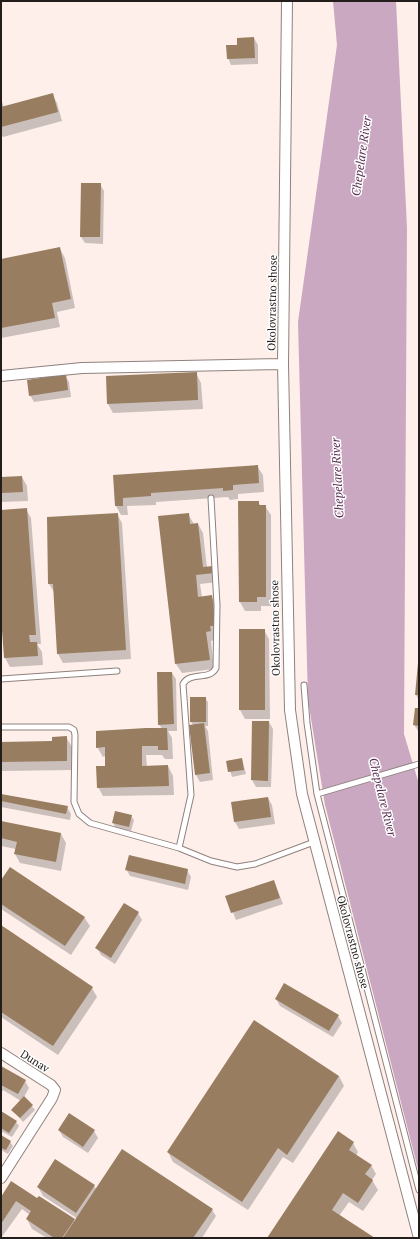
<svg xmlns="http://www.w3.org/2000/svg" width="420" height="1239" font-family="'PT Serif',serif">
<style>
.water{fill:#caa8c2}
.shadow{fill:#0003}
.building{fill:#987d60}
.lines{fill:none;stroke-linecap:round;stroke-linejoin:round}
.service-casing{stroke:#8f817d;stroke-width:7}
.minor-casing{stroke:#8f817d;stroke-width:12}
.service{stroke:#fff;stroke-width:5}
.minor{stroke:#fff;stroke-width:10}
.labels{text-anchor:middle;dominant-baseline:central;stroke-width:3;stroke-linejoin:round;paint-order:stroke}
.street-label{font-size:11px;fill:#231e1c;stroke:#fff}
.water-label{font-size:12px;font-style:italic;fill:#5b2f53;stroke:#fff}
</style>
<rect width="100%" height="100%" fill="#feefea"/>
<path class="water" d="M333,1H396L407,228L404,734L419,784V1173L325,805L308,700L298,322L337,45Z"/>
<path class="shadow" d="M254,38L258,45V64L231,65L228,58Z
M52,94L57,103L62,121L3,137L1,134V99L4,107Z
M100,184L104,191L103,244L85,243L81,237Z
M60,249L65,258L75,308L57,312L60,327L1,338V260Z
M196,373L201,383L203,409L113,413L108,404Z
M65,375L69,382L71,397L34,402L30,395Z
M257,466L263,475L264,492L238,494V499L230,500L228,497L156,502V505L127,506L128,515H121L116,506L114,476Z
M22,477L27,486L28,501L1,502V478Z
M258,502L261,506H265L271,515V606H261V611H245L240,602Z
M26,509L31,518L41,644H37L42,652L43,665L10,667L5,658L1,603V511Z
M117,514L122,523L131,659L63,663L58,654L54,592L49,584Z
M188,514L194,524H198L203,533L207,568L212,567L218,582L200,584L202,597L211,596L217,605L220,635L215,636V640L211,641L214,669L182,673L176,664L159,517Z
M264,630L269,639L270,719H245L240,710Z
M419,663V700L416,695Z
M172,673L176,679L177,731H168L172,738L173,759H165L162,755H146L147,767L168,766L173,776L174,795L103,796L98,787L106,767V756L103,757L97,747L162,729L159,724Z
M205,698L208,702V726H205L208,731L213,780L200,782L196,775L193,725L191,722Z
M419,709V732L414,725Z
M253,722H269L273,729L271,787H256L252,780Z
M66,737L72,747V770L1,771V743L53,742Z
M242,759L246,774L232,777L227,761Z
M1,795L67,807L71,814L70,820L1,807Z
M268,798L272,805L275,824L239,829L235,822L232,803Z
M131,816L134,820L131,831L116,828L113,823Z
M1,822L61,834L66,843L61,871L20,863L15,854L16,849L1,846Z
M126,869L187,870L191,877L188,890L130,876Z
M274,881L283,904L236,920L227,897Z
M1,882L84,917L90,926L71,955L1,909Z
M138,913L142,920L115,964L101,955L97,948Z
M1,927L92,988L97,997L58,1055L1,1017Z
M276,999L338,1016L342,1023L333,1037L280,1006Z
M1,1067L25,1081L29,1088L24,1097L35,1110L23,1122L13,1110L21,1101L3,1090L1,1094Z
M339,1076L344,1086L293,1163L283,1157L248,1210L173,1162L168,1152Z
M1,1113L16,1122L19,1126L12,1137L1,1131Z
M59,1130L94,1131L98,1138L88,1153L63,1137Z
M1,1137L10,1142L13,1146L8,1154L1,1150Z
M353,1143L358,1152L356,1156L371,1165L376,1174L372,1180L378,1190L363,1211L349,1202L339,1216L373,1238H269Z
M94,1186L97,1190L212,1210L216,1216L202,1238H47L32,1229L27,1219L30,1215L22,1209L1,1238V1199H37L75,1222L78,1219L43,1196L38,1187Z"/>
<path class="building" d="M254,37L255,58L227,59L226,45H237V38Z
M53,93L58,112L1,127V107Z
M81,183H101L100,237H80Z
M60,247L71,299L52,303L55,318L1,328V259Z
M197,372L198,400L107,404L106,376Z
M66,374L68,390L29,396L27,380Z
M258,465L259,483L233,485V490L223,491V488L151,493V496L123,498V506H115L113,475Z
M22,476L23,492L1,493V477Z
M238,501H259V505H266V597H257V602H239Z
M27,508L36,635H29L30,642H37L38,656L4,658L1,616V510Z
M118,513L126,650L57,654L53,584H48L47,517Z
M189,513L190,524L198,523L203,567L213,566L214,573L196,575L198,597L212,595L216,626H210L211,631L206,632L210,660L175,664L158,516Z
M239,629H265V710H239Z
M418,663H419V695H415Z
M157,672H172L174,724L158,725Z
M190,697H206V722H190Z
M415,708H419V726L413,725Z
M252,721H269L268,781L251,780Z
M204,723L210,773L195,775L189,725Z
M146,728H167L168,750H158V746H142V766L168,765L169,786L97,788L96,766H105V747L96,748V731Z
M67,736V761L1,762V742L52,741V737Z
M242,758L244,770L228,772L226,761Z
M1,794L68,806L66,814L1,801Z
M268,797L271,817L234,822L231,802Z
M115,811L132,815L129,827L112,823Z
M1,821L61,833L56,862L14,854L17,842L1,838Z
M129,855L188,869L185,884L125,870Z
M10,867L85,917L65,946L1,904V880Z
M274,880L280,898L231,913L225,896Z
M124,903L139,912L111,958L95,948Z
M1,925L93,987L53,1046L1,1012Z
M284,983L339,1015L329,1031L275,999Z
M254,1020L339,1076L287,1155L278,1148L242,1202L167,1152Z
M1,1066L26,1080L18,1094L1,1085Z
M24,1096L33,1105L20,1118L11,1110Z
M1,1111L17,1121L9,1133L1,1128Z
M69,1113L95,1130L83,1147L58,1130Z
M338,1131L354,1142L349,1150L372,1165L365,1174L373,1180L358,1203L343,1193L332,1210L375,1238H267Z
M1,1135L11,1141L6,1150L1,1148Z
M122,1149L213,1209L193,1238H63Z
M55,1159L95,1185L76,1213L37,1187Z
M11,1181L37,1198L39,1196L75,1219L62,1238H54L26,1219L31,1211L16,1201L1,1224V1197Z"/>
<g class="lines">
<g class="service-casing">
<path id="service" d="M1,679L117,671
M304,685L307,723L317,794L419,1190
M1,727H69L74,730L75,735L74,802L79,814L90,823L179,848L211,861L237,867L255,864L314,842
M317,794L419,764
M179,848L191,795L183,684C190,671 210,681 216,668L217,605L211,498"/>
</g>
<g class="minor-casing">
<path id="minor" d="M287,1L283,364L290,710L302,794L419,1238
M1,376L82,368L283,364
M1,1053L51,1085L55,1090L52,1098L1,1178"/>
</g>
<use href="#service" class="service"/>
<use href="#minor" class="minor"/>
</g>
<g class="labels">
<g class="street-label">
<text transform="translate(272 303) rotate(-89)">Okolovrastno shose</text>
<text transform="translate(275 628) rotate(-91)">Okolovrastno shose</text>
<text transform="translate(353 942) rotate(75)">Okolovrastno shose</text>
<text transform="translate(35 1061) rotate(32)">Dunav</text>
</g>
<g class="water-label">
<text transform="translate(361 156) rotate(-82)">Chepelare River</text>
<text transform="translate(337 478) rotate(-93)">Chepelare River</text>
<text transform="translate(383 797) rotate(76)">Chepelare River</text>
</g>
</g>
<rect width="420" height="1239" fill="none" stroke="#231e1c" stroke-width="4"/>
</svg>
